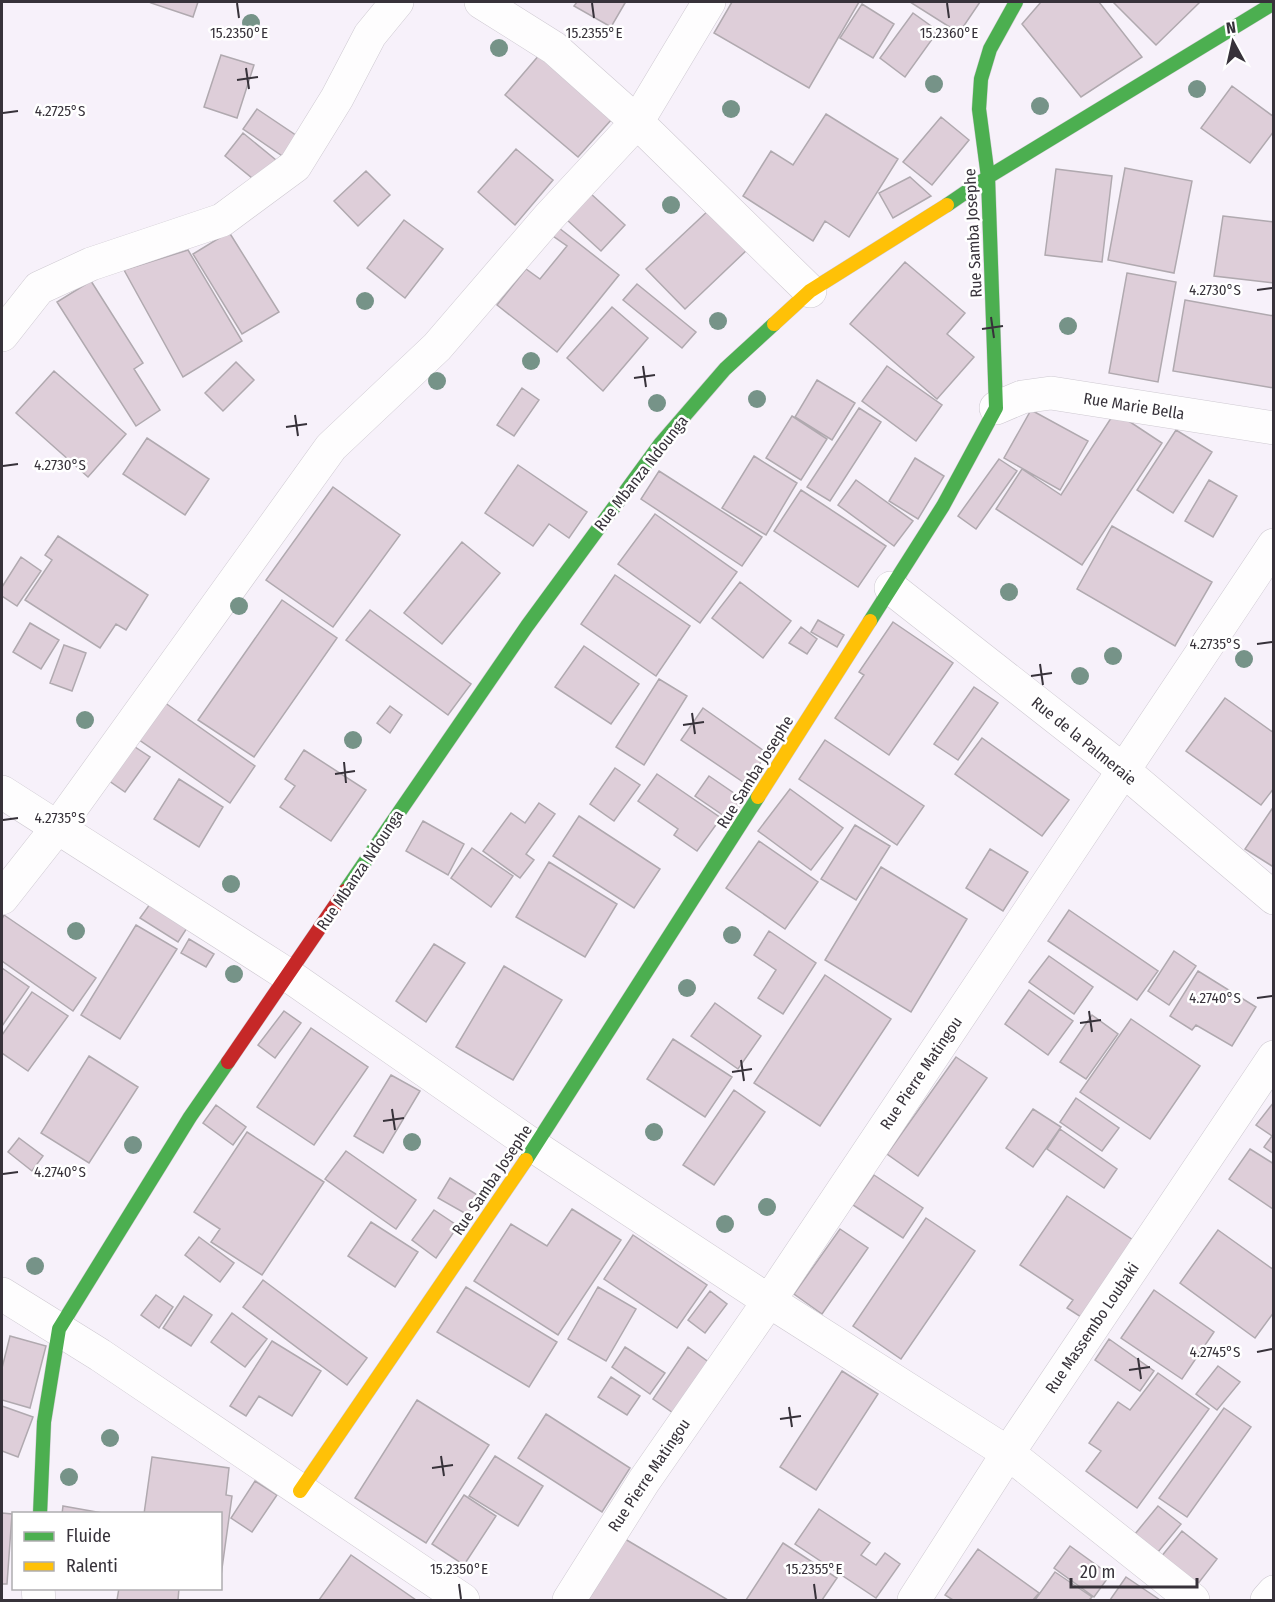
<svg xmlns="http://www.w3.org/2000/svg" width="1275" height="1602" font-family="'Fira Sans Condensed',sans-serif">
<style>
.building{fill:#deced9;stroke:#b0a9af;stroke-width:1.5}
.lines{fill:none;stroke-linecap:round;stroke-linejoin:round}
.street-casing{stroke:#cec9d1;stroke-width:34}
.fast-casing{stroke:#cec9d1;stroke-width:15}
.slow-casing{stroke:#cec9d1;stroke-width:15}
.jam-casing{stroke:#cec9d1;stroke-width:15}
.street{stroke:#fefdfe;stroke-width:33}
.fast{stroke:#4caf50;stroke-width:14}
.slow{stroke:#ffc107;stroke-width:14}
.jam{stroke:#c62828;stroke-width:14}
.tree{fill:#769388}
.ticks{fill:none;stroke:#37323a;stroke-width:2}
.labels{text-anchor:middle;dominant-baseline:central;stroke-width:5;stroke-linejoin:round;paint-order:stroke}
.street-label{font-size:16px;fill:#37323a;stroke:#fff}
.ticks-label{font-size:15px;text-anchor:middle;fill:#37323a;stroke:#fff;stroke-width:5;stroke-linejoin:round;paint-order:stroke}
</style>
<rect width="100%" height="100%" fill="#f7f1fa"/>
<path class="building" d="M152,2H198L193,17L151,3Z
M577,2H623L625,3L611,27L574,6Z
M732,2H859L809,88L714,33Z
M910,2H980L959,33Z
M1041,2H1099L1142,57L1081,97L1022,24Z
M1113,2H1200L1156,45Z
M862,4L894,24L873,58L840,38Z
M913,13L938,31L905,77L880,58Z
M546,47L620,110L578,157L505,95Z
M221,55L254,65L237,118L204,107Z
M1232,86L1274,117V131L1250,163L1201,128Z
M257,109L306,142L291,162L243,129Z
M826,114L898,159L849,237L825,221L813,241L743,196L771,151L793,165Z
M941,117L969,140L932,185L903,162Z
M243,133L281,164L263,187L225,156Z
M516,149L553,180L515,225L478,192Z
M1125,168L1192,181L1174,273L1108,260Z
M1056,169L1112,176L1102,262L1045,255Z
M366,171L390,195L358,226L334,201Z
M910,177L931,196L893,218L879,193Z
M590,193L625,225L601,251L566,219Z
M711,208L749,248L685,309L646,269Z
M1223,216L1274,222V283L1214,276Z
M404,220L443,249L405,298L367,268Z
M559,228L619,275L557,352L497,305L526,269L540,279L567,246L553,236Z
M229,232L279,312L242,334L193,254Z
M188,250L242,341L183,377L124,270Z
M905,262L965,313L947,334L974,357L937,399L850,324Z
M1127,273L1176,282L1158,382L1109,373Z
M91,281L143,363L134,369L160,410L136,426L57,302Z
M637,284L696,332L682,348L623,300Z
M1185,300L1274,316V388L1173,371Z
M612,307L648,338L603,391L567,358Z
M236,362L254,380L223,411L205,393Z
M887,366L942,405L916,441L862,401Z
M54,371L126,434L88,477L16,413Z
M817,380L855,403L832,440L795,417Z
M522,388L539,400L514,436L497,425Z
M859,408L881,422L830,501L807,487Z
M1031,410L1088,441L1060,490L1004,458Z
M1115,412L1162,443L1082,565L996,509L1022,469L1061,495Z
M792,416L827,439L801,480L766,458Z
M1176,430L1212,452L1173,513L1137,490Z
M147,438L209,479L185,515L123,474Z
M754,456L797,483L766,535L722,508Z
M915,458L944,476L918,519L889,501Z
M999,459L1017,471L976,529L958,516Z
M518,465L587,512L569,538L549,524L533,546L485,513Z
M659,471L762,537L742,566L641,499Z
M856,480L913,521L894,546L838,505Z
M1209,480L1237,496L1213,537L1185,521Z
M333,487L400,535L333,627L266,580Z
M801,490L886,546L858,587L774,531Z
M655,514L737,572L700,623L618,564Z
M1112,526L1212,582L1175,646L1077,589Z
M58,536L148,595L126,630L116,624L100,648L25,600L52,560L45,555Z
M462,542L500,573L442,644L404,613Z
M21,557L41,571L17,606L2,596V587Z
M615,575L690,626L656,676L581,624Z
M740,582L791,621L763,658L712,618Z
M282,600L337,638L254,757L198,720Z
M370,610L471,684L448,715L346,640Z
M818,620L844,635L837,647L811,632Z
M893,622L953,663L889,755L835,718L864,675L859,672Z
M30,623L59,640L41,669L13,652Z
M801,627L817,639L807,654L789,643Z
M64,645L86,653L72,691L50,683Z
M584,646L639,684L611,724L555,687Z
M659,679L687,696L644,765L616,747Z
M974,687L998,703L958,760L934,744Z
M1225,698L1274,733V788L1261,805L1186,751Z
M161,700L255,766L230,803L135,737Z
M390,706L402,715L390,733L377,723Z
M703,708L767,753L746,784L681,740Z
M982,738L1069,800L1042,836L955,774Z
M825,740L924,806L897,845L799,779Z
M129,743L150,757L125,792L105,778Z
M304,750L366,790L331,841L280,807L295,786L285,779Z
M615,768L640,785L614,821L590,804Z
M657,774L721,818L697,851L674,835L678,829L638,801Z
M709,776L744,800L730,820L695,796Z
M179,779L223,807L199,847L154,819Z
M790,789L843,828L811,870L758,831Z
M539,803L555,814L526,854L534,860L520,878L483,851L511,813L525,823Z
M1274,806V864L1272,866L1245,849Z
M579,816L660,869L634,908L553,856Z
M423,821L464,844L448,875L406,851Z
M855,825L890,846L856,900L821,879Z
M759,841L818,882L785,929L726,888Z
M472,848L513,876L491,907L451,878Z
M990,849L1028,872L1003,911L966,888Z
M549,862L617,904L585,957L516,917Z
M881,867L967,919L911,1012L825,960Z
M150,904L187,928L178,942L140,918Z
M1069,910L1158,971L1137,1000L1048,941Z
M4,915L96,978L73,1011L2,961V919Z
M136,925L177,949L120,1039L81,1015Z
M769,931L816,963L783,1014L758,998L776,970L754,955Z
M189,939L214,954L206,967L181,953Z
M434,944L465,963L426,1022L396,1001Z
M1174,951L1196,966L1169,1005L1148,991Z
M1049,956L1093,987L1074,1014L1029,982Z
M504,966L562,1000L513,1080L456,1047Z
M2,968L29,987L2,1026Z
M1198,971L1256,1007L1232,1046L1196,1025L1192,1030L1170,1016Z
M825,975L891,1019L820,1126L754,1083Z
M1029,990L1073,1021L1048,1055L1005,1024Z
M32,992L68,1016L28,1071L2,1053V1035Z
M715,1003L761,1036L738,1069L691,1036Z
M284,1011L301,1023L275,1058L258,1045Z
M1092,1015L1118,1034L1086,1079L1060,1062Z
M1131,1019L1200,1066L1150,1139L1080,1092Z
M311,1028L368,1067L314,1145L257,1107Z
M673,1039L732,1077L705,1117L647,1079Z
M89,1056L138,1087L89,1163L41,1133Z
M956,1057L987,1078L918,1176L887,1154Z
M391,1075L420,1091L383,1153L354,1136Z
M734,1090L765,1112L714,1185L683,1165Z
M1076,1098L1119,1128L1102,1151L1060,1122Z
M1274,1102V1154L1264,1147L1272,1136L1256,1125Z
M216,1105L246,1127L233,1145L203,1123Z
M1033,1109L1061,1127L1033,1167L1006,1148Z
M1060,1129L1117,1169L1104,1188L1047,1149Z
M247,1132L324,1182L262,1275L211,1242L220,1229L194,1212Z
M19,1138L43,1156L32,1171L8,1152Z
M1250,1149L1274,1164L1273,1209L1229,1179Z
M346,1151L416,1200L396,1229L325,1179Z
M874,1175L923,1208L903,1238L853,1205Z
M450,1178L479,1196L468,1215L438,1198Z
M1067,1196L1133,1240L1081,1317L1067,1308L1073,1300L1020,1265Z
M572,1209L621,1240L558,1335L474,1281L511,1224L547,1246Z
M434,1210L458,1226L436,1258L412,1240Z
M926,1218L975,1251L901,1359L853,1326Z
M371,1222L418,1252L395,1287L348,1256Z
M840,1229L868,1248L822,1314L794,1294Z
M1218,1230L1274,1270V1312L1255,1338L1180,1283Z
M633,1235L707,1285L677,1328L604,1279Z
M199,1237L234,1263L220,1282L185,1255Z
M263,1280L367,1358L347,1385L243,1307Z
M466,1287L557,1342L529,1387L437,1332Z
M598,1287L636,1309L606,1361L568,1339Z
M1154,1290L1214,1332L1182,1379L1121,1338Z
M710,1291L727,1304L705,1333L688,1320Z
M156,1295L173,1307L159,1328L141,1315Z
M184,1296L212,1315L191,1346L163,1328Z
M232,1313L267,1339L245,1367L211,1342Z
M10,1336L46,1346L30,1408L2,1400V1368Z
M1109,1339L1154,1371L1140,1391L1095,1360Z
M272,1341L321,1371L292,1416L259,1396L246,1416L230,1406Z
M625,1347L665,1373L650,1394L612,1367Z
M688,1347L714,1366L679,1417L653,1399Z
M1218,1366L1240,1382L1217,1410L1196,1394Z
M842,1371L878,1394L816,1490L780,1467Z
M1158,1373L1209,1409L1137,1508L1086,1471L1101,1451L1089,1443L1118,1402L1130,1410Z
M611,1377L640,1396L627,1415L598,1397Z
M417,1400L489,1445L426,1543L355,1498Z
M2,1406L33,1417L18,1457L2,1451Z
M1224,1408L1251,1427L1187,1517L1159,1498Z
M546,1414L630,1468L602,1512L518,1458Z
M495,1456L543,1486L518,1526L469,1496Z
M152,1457L229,1468L226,1495L232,1496L220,1583V1514H144Z
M255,1481L277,1495L252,1532L231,1518Z
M464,1495L496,1516L464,1565L432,1544Z
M63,1506L108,1514H62Z
M1158,1506L1181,1524L1158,1552L1135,1534Z
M819,1509L870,1543L861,1555L876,1565L885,1553L900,1564L876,1598L795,1544Z
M2,1513L12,1514L7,1584H2Z
M1182,1531L1217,1559L1197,1585L1161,1557Z
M625,1539L728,1600H588Z
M783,1543L837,1578L822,1600H746Z
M1070,1546L1110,1575L1094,1597L1054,1568Z
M978,1549L1039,1593L1033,1600H953L945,1595Z
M351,1555L416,1600H319Z
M1055,1572L1092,1597L1089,1600H1035Z
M1126,1577L1160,1600H1110Z
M119,1588H179L178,1600H117Z"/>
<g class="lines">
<g class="street-casing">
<path id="street" d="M481,2L554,48L637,122L810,291
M2,335L39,288L91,264L222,220L295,166L337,98L370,35L397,2
M996,408L1022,397L1051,393L1274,428
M891,588L1123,770L1274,898
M2,792L288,975L535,1147L769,1301L1008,1453L1193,1600
M2,898L57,828L331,447L437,347L548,218L637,122L709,2
M2,1294L100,1355L463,1600
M38,1588L39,1600
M569,1600L644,1481L769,1301L1274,545
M914,1600L1008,1453L1274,1057
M1267,1600L1274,1592"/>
</g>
<g class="fast-casing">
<path id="fast" d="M947,205L988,177L1274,3
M870,621L943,506L996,408L988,177L979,109L981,79L990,49L1016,2
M345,891L527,626L661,443L725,369L774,324
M526,1160L758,797
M40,1514L44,1422L59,1329L190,1117L228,1062"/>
</g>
<g class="slow-casing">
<path id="slow" d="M774,324L810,291L947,205
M758,797L870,621
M300,1491L526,1160"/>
</g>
<g class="jam-casing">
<path id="jam" d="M228,1062L345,891"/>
</g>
<use href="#street" class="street"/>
<use href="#fast" class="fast"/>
<use href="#slow" class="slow"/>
<use href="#jam" class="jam"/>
</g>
<g class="tree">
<circle cx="251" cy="23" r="9"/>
<circle cx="499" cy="48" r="9"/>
<circle cx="934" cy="84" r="9"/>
<circle cx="1197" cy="89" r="9"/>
<circle cx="1040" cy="106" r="9"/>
<circle cx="731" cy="109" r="9"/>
<circle cx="671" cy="205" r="9"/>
<circle cx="365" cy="301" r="9"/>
<circle cx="718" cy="321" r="9"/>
<circle cx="1068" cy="326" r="9"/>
<circle cx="531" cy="361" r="9"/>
<circle cx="437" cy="381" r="9"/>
<circle cx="757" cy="399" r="9"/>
<circle cx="657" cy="403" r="9"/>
<circle cx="1009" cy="592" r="9"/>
<circle cx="239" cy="606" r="9"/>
<circle cx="1113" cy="656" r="9"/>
<circle cx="1244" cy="659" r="9"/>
<circle cx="1080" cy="676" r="9"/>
<circle cx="85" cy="720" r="9"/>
<circle cx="353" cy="740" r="9"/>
<circle cx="231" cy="884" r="9"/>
<circle cx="76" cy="931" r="9"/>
<circle cx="732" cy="935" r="9"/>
<circle cx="234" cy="974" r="9"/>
<circle cx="687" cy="988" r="9"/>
<circle cx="654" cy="1132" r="9"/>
<circle cx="412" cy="1142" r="9"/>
<circle cx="133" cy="1145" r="9"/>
<circle cx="767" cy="1207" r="9"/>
<circle cx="725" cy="1224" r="9"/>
<circle cx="35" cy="1266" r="9"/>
<circle cx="110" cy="1438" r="9"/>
<circle cx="69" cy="1477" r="9"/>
</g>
<path class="ticks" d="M237,3L239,18M592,3L594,18M947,3L949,18M246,68L249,89M237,80L258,77M3,113L18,111M1257,290L1272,288M991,317L994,338M982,329L1003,326M643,366L646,387M634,378L655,375M295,415L298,436M286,427L307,424M3,466L18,464M1257,644L1272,642M1040,664L1043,685M1031,676L1052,673M692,713L695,734M683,725L704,722M344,762L346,783M335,774L355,771M3,820L18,818M1257,998L1272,996M1089,1011L1092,1032M1080,1023L1101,1020M741,1060L744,1081M732,1072L752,1069M392,1109L395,1130M383,1121L404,1118M3,1174L18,1172M1257,1352L1272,1349M1138,1358L1141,1379M1129,1370L1150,1367M789,1407L792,1427M780,1419L801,1416M441,1456L444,1476M432,1468L453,1465M459,1584L461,1599M814,1584L816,1599"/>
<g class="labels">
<g class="street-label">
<text transform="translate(973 233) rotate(-93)">Rue Samba Josephe</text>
<text transform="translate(1134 406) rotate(9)">Rue Marie Bella</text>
<text transform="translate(641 473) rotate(-52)">Rue Mbanza Ndounga</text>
<text transform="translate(1084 741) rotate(39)">Rue de la Palmeraie</text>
<text transform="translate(755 772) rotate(-58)">Rue Samba Josephe</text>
<text transform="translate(360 870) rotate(-56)">Rue Mbanza Ndounga</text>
<text transform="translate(921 1073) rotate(-56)">Rue Pierre Matingou</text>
<text transform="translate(492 1180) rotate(-56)">Rue Samba Josephe</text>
<text transform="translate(1092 1328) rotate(-56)">Rue Massembo Loubaki</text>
<text transform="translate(649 1475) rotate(-56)">Rue Pierre Matingou</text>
</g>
</g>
<g class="ticks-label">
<text x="239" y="38">15.2350°E</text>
<text x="594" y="38">15.2355°E</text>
<text x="949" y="38">15.2360°E</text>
<text x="60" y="116">4.2725°S</text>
<text x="1215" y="295">4.2730°S</text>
<text x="60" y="470">4.2730°S</text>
<text x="1215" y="649">4.2735°S</text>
<text x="60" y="823">4.2735°S</text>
<text x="1215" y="1003">4.2740°S</text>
<text x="60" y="1177">4.2740°S</text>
<text x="1215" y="1357">4.2745°S</text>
<text x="459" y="1574">15.2350°E</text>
<text x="814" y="1574">15.2355°E</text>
</g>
<rect width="1275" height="1602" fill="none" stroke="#37323a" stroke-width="6"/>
<rect x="12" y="1512" width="210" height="78" fill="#ffffff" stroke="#afadb0" stroke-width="1.5"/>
<rect x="24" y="1532" width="30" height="9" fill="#4caf50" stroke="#afadb0" stroke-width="1.5"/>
<text x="66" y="1542" font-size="18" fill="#37323a">Fluide</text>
<rect x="24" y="1562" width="30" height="9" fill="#ffc107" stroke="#afadb0" stroke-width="1.5"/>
<text x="66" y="1572" font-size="18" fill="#37323a">Ralenti</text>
<g transform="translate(1233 42) rotate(352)" stroke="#ffffff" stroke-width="4.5" paint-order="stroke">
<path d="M0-4.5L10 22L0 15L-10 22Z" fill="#37323a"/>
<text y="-9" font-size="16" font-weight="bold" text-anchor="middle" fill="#37323a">N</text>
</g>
<path d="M1071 1578v9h126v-9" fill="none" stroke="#37323a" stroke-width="3"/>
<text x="1080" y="1578" font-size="18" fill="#37323a" stroke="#ffffff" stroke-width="4.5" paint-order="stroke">20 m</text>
</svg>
